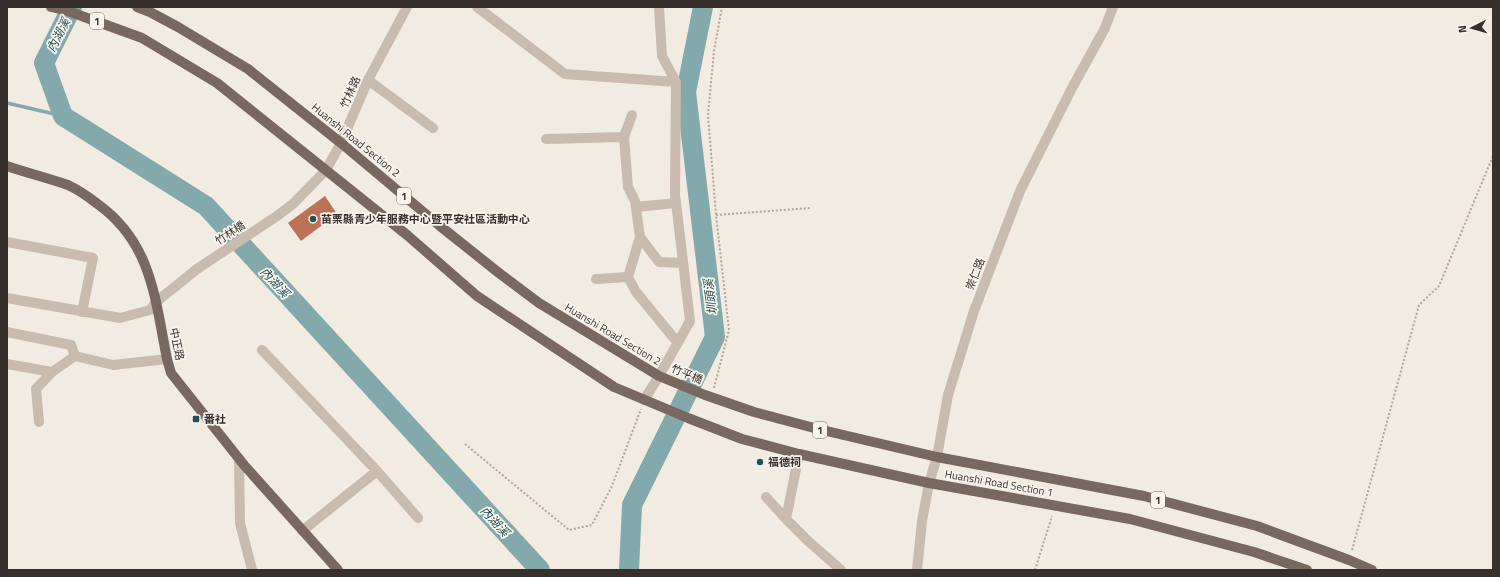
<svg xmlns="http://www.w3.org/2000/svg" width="1500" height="577" font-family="'Titillium Web','Noto Sans TC',sans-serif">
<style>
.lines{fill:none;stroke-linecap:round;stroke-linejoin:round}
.stream{stroke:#83a9ac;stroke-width:3.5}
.river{stroke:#83a9ac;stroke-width:20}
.building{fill:#bb7257}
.path{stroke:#b5a599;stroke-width:2;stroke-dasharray:2 2;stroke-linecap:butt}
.minor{stroke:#c9bbae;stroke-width:10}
.major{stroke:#79685f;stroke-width:10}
.poi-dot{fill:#255256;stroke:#f9f4ee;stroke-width:1.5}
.labels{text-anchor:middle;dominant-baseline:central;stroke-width:3.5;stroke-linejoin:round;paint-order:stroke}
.shield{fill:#f9f4ee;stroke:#726b66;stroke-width:1}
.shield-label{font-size:10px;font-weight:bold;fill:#38302c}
.street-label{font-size:11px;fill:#38302c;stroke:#f9f4ee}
.poi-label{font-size:11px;font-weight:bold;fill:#38302c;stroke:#f9f4ee;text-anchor:start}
.water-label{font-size:12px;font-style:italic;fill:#255256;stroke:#f9f4ee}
</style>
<rect width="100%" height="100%" fill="#f2ebe2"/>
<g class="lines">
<path class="stream" d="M7,103L63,116"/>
<path class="river" d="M72,7L44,63L63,116L206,206L540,570
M629,570L632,505L715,337L686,92L703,7"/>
</g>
<path class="building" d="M325,196L337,214L301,241L288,223Z"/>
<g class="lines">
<path class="path" d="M1493,52V65
M716,215L810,208
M714,388L729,330L716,215L708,115L714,51L722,7
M465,444L569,530L592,525L612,486L641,409
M1352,550L1419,305L1439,286L1493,156
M1035,570L1052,516"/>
<path class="minor" d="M477,7L565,74L676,82
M368,80L433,128
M624,137L632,115
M546,139L624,137L628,187L635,201L640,237L628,277L636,292L678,343
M636,207L676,203
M640,237L659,262L683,263
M7,242L93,258L82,312
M596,279L628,277
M7,298L120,318L150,310L156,302L197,269L277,216L294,203L326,170L341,143L368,80L407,7
M7,332L71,345L75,356L113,365L167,359
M262,350L377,471L302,531
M7,364L52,372L75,356
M644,400L659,376L690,321L675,194L676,82L662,56L659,7
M39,422L36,389L52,372
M799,454L786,519L807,540L841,570
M239,459L240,523L252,570
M377,471L418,518
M766,497L786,519
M917,570L922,521L929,483L937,457L948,395L974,311L1020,191L1072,88L1105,28L1113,7"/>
<path class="major" d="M51,7L68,11L142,38L217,83L407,235L477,296L614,387L688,418L742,439L799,454L929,483L1130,519L1254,552L1307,570
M137,7L150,12L178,27L248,69L341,143L440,226L499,273L539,303L659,376L705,395L754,412L818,429L937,457L1144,496L1257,526L1349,560L1372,570
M7,166C27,173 48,178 68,185C79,190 90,198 99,205C152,244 155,299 167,359L171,373L244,465L338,570"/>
</g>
<g class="poi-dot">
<circle cx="313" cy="219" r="4"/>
<rect x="192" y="415" width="8" height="8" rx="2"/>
<circle cx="760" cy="462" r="4"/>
</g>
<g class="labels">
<g class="shield">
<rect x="90" y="13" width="14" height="16" rx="3"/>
<rect x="397" y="188" width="14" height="16" rx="3"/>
<rect x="813" y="422" width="14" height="16" rx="3"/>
<rect x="1151" y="492" width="14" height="16" rx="3"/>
</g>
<g class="shield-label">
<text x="97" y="21">1</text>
<text x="404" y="196">1</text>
<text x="820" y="430">1</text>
<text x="1158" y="500">1</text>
</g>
<g class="street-label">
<text transform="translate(350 92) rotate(-66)">竹林路</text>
<text transform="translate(356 140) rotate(39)">Huanshi Road Section 2</text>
<text transform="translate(230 233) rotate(-33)">竹林橋</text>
<text transform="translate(975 274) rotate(-69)">崇仁路</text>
<text transform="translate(613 334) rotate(31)">Huanshi Road Section 2</text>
<text transform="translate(177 344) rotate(78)">中正路</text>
<text transform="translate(687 374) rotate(23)">竹平橋</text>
<text transform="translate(999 483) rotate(10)">Huanshi Road Section 1</text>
</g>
<g class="poi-label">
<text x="321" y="219">苗栗縣青少年服務中心暨平安社區活動中心</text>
<text x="204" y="419">番社</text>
<text x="768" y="462">福德祠</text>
</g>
<g class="water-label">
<text transform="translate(58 35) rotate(-63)">內湖溪</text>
<text transform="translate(275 282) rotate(47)">內湖溪</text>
<text transform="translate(710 297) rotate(-97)">圳頭溪</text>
<text transform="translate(495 521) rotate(47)">內湖溪</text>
</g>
</g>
<rect width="1500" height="577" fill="none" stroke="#38302c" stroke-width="16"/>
<g transform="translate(1472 28) rotate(264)" stroke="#f9f4ee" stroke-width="3" paint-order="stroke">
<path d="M0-3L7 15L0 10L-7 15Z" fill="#38302c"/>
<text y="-6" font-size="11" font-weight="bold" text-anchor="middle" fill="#38302c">N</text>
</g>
</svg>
